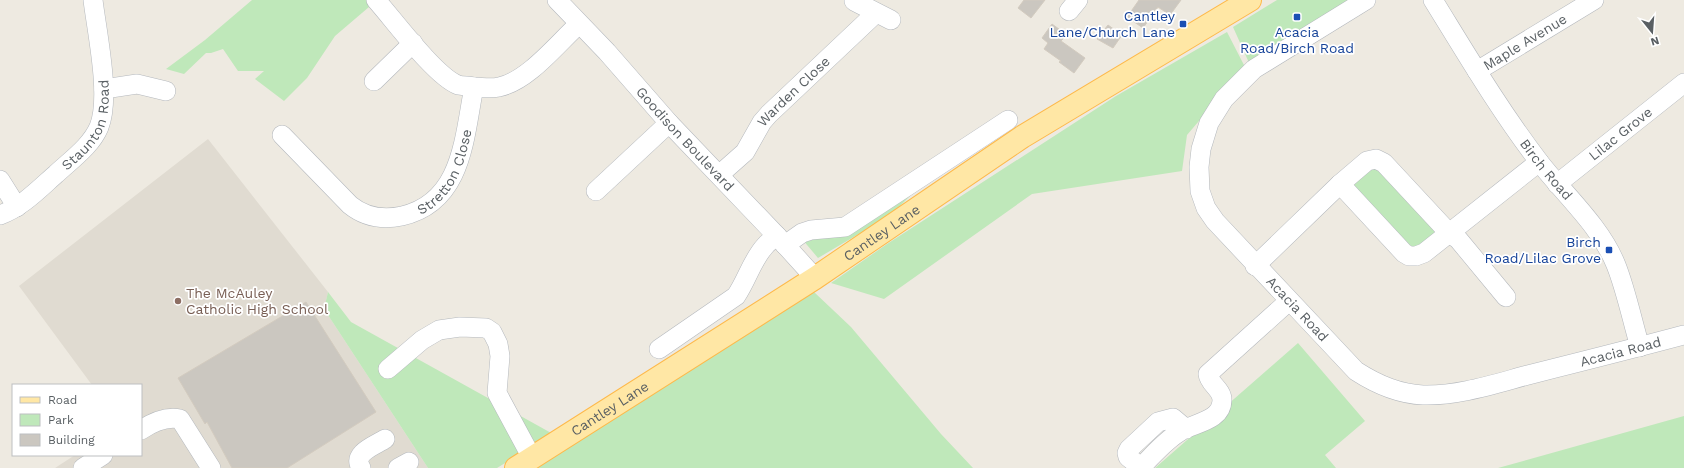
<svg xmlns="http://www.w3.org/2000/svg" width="1684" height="468" font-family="'Work Sans',sans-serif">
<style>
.education{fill:#e0dbd1}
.green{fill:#bfe8ba}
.building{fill:#cbc7c0;stroke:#d3cbbf}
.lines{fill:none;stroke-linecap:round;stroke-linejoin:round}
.minor-casing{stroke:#b4b8bd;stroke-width:20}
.major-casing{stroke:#feb94a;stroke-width:24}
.minor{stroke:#fff;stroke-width:19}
.major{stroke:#ffe7a5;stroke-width:22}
.transit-dot{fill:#1a4fb4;stroke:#fff;stroke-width:1.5}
.education-dot{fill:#8d6e63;stroke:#fff;stroke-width:1.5}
.labels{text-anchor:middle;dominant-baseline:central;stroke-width:3.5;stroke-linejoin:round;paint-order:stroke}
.transit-label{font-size:14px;fill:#164399;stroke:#fff;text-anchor:end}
.street-label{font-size:14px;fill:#595f63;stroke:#fff}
.education-label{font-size:14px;fill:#785e54;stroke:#fff;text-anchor:start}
</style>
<rect width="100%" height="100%" fill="#eeeae1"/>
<path class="education" d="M208,139L328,292L324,309L428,468H55L75,455H141V385H92L19,286Z"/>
<path class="green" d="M252,0H366L369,7L335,36L307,78L284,101L255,79L264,71H238L223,49L211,53H206L184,74L166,69L205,40Z
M1277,0H1353L1250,65L1233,27Z
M1227,32L1245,67L1187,135L1182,171L1032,194L884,299L831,283L887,244L1116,96Z
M1377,167L1435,230L1434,238L1414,250L1354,186L1355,181L1369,168Z
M913,193L891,215L818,258L802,239Z
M328,292L351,322L553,434L497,468H428L324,309Z
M814,292L851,327L941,434L973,468H514L746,331Z
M1298,343L1365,421L1325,455L1336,468H1155Z
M1684,416V468H1498Z"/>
<path class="building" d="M1024,0H1045L1031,18L1018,8Z
M1139,0H1181L1170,15L1158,7L1143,28L1127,17Z
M1052,24L1067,35L1061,41L1085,58L1074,73L1059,62L1061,61L1044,49L1048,43L1042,38Z
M1108,25L1122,35L1113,48L1097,39Z
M306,302L376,412L287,468H232L207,422L205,424L178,378Z"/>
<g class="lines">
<g class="minor-casing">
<g id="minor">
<path d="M376,0C394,20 435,76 458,85C463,86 469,86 474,87"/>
<path id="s1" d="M557,0L607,52L669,123L777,236L815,278"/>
<path id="s2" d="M1366,0L1254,69L1224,99L1209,123L1201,149L1199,167L1200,191L1206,208L1215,221L1356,371C1376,384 1399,394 1423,395C1458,396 1494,384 1528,375C1580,362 1632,349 1684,335"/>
<path id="s3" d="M1433,0C1467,55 1500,111 1540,163C1565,195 1601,227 1616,265C1626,290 1632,320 1640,347"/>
<path d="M854,1L891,20"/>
<path d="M1069,11L1078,0"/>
<path id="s4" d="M1477,71L1594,0"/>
<path d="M374,81L413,43"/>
<path d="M104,89L137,84L166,91"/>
<path id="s5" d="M282,135L350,205C366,218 383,220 402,216C463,202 464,137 474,87C481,87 491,89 499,87C528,81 557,44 579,24"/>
<path id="s6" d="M719,175L745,152L762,122L769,114L876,13"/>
<path d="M0,180L17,207"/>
<path d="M1340,184L1404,253L1409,256H1416L1424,253L1539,162"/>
<path id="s7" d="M1557,184L1684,83"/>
<path d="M596,191L669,123"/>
<path id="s8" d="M0,215C22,207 39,189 56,174C71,160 91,146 99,127C111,97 97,33 93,0"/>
<path d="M785,245L802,233L811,230L845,227L1008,120"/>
<path d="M1255,266L1340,184L1367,161L1376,159L1384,163L1450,234L1458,239L1506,297"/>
<path d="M659,349L736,296C747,280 752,260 765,246C768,242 773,239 777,236"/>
<path d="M388,369L422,340L439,330L460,327L486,328L492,332L498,344L500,356L497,393L532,458"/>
<path d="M1186,429L1173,418L1158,422L1129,449L1127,453L1128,457L1138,465L1144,464C1155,453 1167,439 1181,431C1194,423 1222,421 1222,400C1222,389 1209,384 1208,374L1289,301"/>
<path d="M141,430C153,422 166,416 180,419L211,468"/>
<path d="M83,468L103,455"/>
<path d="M361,468C352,453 374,446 385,439"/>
<path d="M398,468L409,462"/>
</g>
</g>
<g class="major-casing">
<g id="major">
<path id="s9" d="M516,468L815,278L1022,137L1250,0"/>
</g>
</g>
<use href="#minor" class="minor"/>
<use href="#major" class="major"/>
</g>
<g class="transit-dot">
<rect x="1293" y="13" width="8" height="8" rx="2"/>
<rect x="1179" y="20" width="8" height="8" rx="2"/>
<rect x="1605" y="246" width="8" height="8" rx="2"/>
</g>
<circle class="education-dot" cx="178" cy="301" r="4"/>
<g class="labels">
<g class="transit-label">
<text x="1175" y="16">Cantley<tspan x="1175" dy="16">Lane/Church Lane</tspan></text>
<text x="1297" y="32" text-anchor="middle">Acacia<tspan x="1297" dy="16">Road/Birch Road</tspan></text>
<text x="1601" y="242">Birch<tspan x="1601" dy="16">Road/Lilac Grove</tspan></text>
</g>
<g class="street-label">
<text stroke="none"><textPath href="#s4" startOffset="56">Maple Avenue</textPath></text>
<text stroke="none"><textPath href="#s6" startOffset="113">Warden Close</textPath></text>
<text stroke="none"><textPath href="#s8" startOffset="131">Staunton Road</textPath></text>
<text stroke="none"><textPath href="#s7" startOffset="81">Lilac Grove</textPath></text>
<text stroke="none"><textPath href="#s1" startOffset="189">Goodison Boulevard</textPath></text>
<text stroke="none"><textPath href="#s5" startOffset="219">Stretton Close</textPath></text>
<text stroke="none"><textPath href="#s3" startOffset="204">Birch Road</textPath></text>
<text stroke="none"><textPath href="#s9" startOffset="435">Cantley Lane</textPath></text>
<text stroke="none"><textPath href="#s2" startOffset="426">Acacia Road</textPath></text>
<text stroke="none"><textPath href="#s2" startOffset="786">Acacia Road</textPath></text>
<text stroke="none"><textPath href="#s9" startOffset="111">Cantley Lane</textPath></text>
</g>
<g class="education-label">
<text x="186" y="293">The McAuley<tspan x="186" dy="16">Catholic High School</tspan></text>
</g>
</g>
<rect x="12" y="384" width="130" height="72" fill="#ffffff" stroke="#bdbfc1"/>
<rect x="20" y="397" width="20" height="6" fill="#ffe7a5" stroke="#bdbfc1"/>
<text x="48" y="404" font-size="12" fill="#595f63">Road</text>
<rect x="20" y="414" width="20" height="12" fill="#bfe8ba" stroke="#bdbfc1"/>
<text x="48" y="424" font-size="12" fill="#595f63">Park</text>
<rect x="20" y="434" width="20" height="12" fill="#cbc7c0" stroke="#bdbfc1"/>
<text x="48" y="444" font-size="12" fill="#595f63">Building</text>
<g transform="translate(1652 32) rotate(163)" stroke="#ffffff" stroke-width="3" paint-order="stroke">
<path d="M0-3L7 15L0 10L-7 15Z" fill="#595f63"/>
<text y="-6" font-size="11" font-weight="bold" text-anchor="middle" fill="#595f63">N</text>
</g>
</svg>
